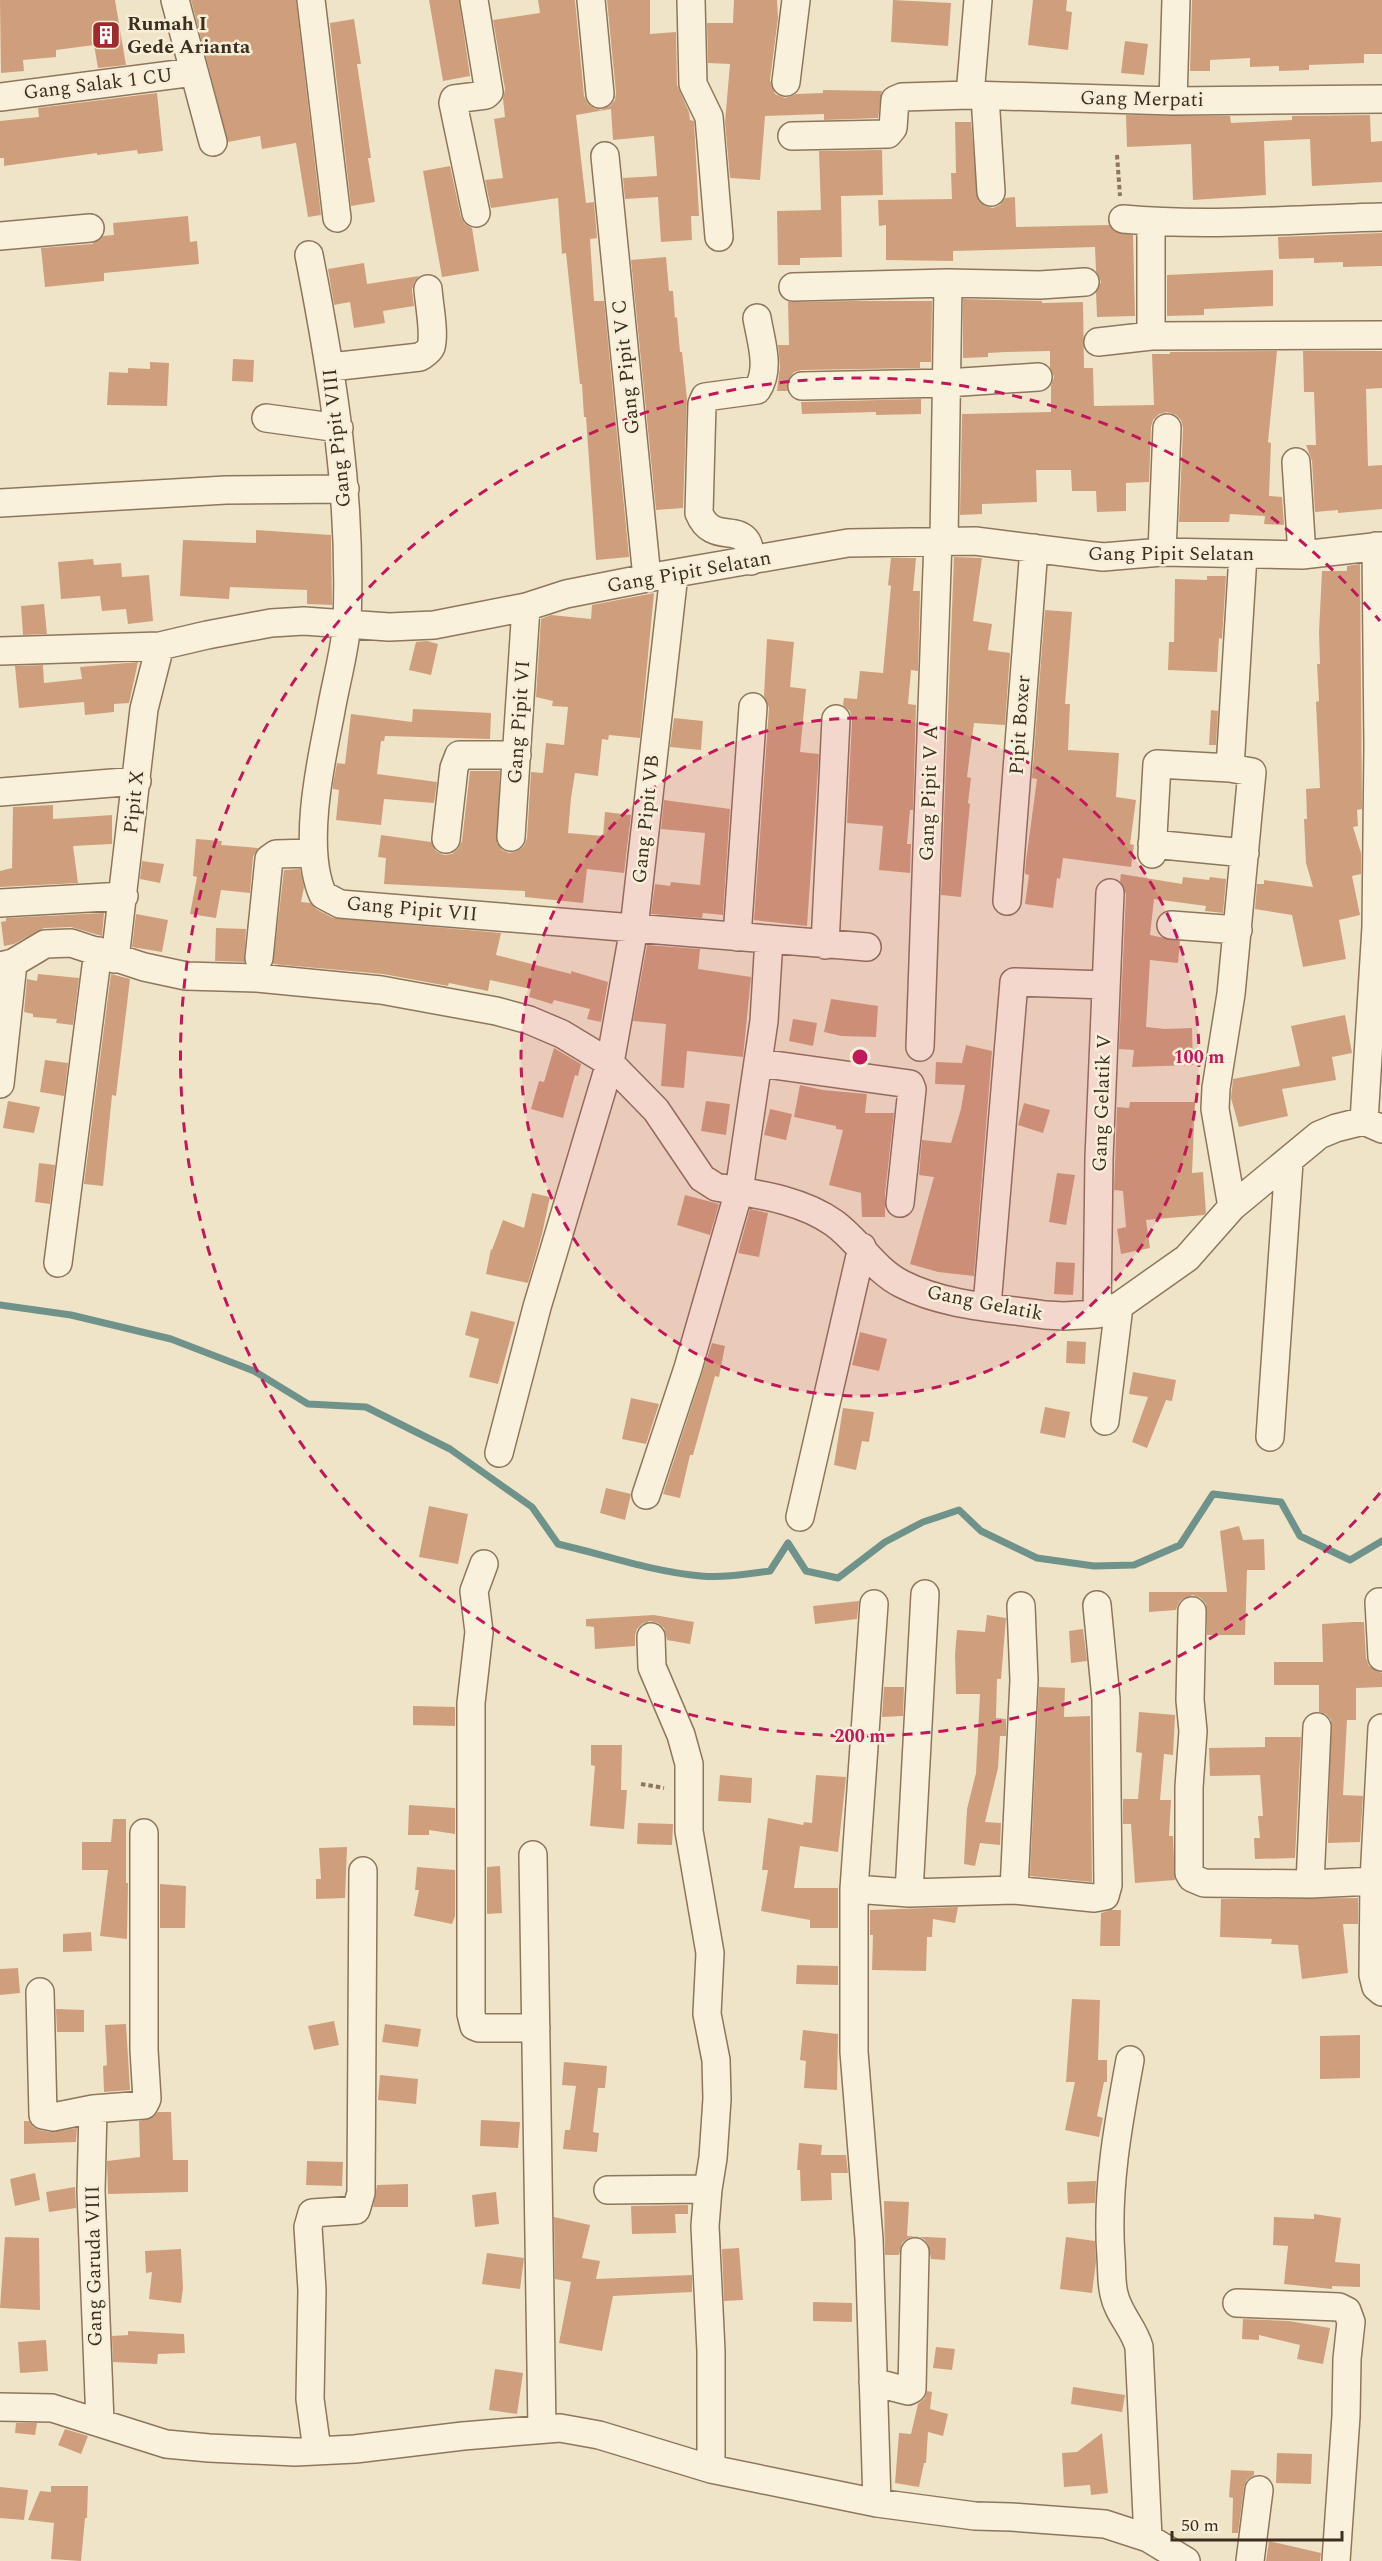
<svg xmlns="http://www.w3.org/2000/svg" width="1382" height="2561" font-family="Spectral,serif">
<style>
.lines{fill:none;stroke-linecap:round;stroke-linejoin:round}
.stream{stroke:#6f938a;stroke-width:7}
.building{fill:#cf9f7d}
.minor-casing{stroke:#8d765c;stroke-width:30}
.path{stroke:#8d765c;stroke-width:4;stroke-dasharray:4.5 3;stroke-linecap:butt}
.minor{stroke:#faf1dc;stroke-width:27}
.ring{fill:none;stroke:#c2185b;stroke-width:3;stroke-dasharray:10 8}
.labels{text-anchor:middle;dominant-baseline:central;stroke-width:5;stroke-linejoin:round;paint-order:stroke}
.poi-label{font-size:20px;font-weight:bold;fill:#3d2e20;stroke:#f7eed8;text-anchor:start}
.street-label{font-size:20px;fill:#3d2e20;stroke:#f7eed8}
.centre{fill:#c2185b;stroke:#f7eed8;stroke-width:3}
.ring-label{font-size:18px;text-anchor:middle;font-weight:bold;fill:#c2185b;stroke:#f7eed8;stroke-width:5;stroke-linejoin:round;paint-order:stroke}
</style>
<rect width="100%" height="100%" fill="#f0e4c8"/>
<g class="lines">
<path class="stream" d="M0,1305L71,1315L171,1339L254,1371L308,1404L366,1407L450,1449L532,1507L558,1544C605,1555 653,1572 701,1576C724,1578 747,1574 770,1571L788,1543L806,1571L838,1578L885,1542L923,1522L959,1510L981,1531L1037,1558L1094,1566L1134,1565L1180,1545L1213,1494L1281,1502L1300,1536L1350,1560L1382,1541"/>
</g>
<path class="building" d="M0,0H115L126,65L98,68L94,45L56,50V57L23,60L24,71L1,73Z
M191,0H296L321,215L308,217L296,143L262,149L260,136L228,142Z
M429,0H459L470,76L443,81Z
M538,0H575L584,96L588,104L594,108L601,110L610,106L615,100L616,93L607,0H650V34L676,32L677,85L689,112L690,120L694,121L699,216H691L692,240L661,242L658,197L625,199L623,178L657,176L654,136L613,140L611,109L576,115L586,203L594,202L597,238L590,239L594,301H604L629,557L596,560L586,417H584L582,384H580L566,253L562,254L558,198L491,208L485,180L503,178L494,119L505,117L503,99L505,89L493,20L540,13Z
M734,0H777L778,18L770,80L775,94L785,98L796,94L823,93V90L882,91L878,118L824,120V114L765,116L760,180L730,178L725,122L730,64L708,63L707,23H733Z
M893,0L951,3L948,46L891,42Z
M1033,0H1067L1066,11L1072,12L1068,50L1028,45Z
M1192,0H1382V54H1364V63L1309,65V70L1279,71V66L1250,67V58L1210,60V71H1190Z
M354,19L361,64H357L371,158H368L375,202L351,206L330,23Z
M1125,41L1148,44L1144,75L1121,73Z
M157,93L163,151L138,154L137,150L97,155V153L4,166V158H0V121L39,117L38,108Z
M1126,115L1230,116L1231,123L1292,120V116L1370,115L1371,142L1382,141V182L1312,186L1310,139L1264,141L1266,195L1193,200L1191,144L1127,147Z
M955,122H971L978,200L985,206L993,208L1000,205L1005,198L1015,197L1016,227L1109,225L1115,232L1133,235L1135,316L1097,317L1096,292L1101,282L1096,271L1095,247L953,251V261L886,260V225L879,226L878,200L952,199L951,173H956Z
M882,150L883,195L841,196L842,257L800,258V265H778L777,211L821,210L819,151Z
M450,166L461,217L465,224L472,228L479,271L442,277L423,171Z
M188,216L190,242L197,241L199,264L104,273V281L45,287L41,248L92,244L103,236L114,235L113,223Z
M1382,233V266L1343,267V262L1314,263V258L1279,259L1278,237Z
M666,257L669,291H673L675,318L677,317L680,352H682L687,399L683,508L656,510L631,260Z
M364,263L367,284L419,276L414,282L412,290L414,306L383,311L385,323L354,328L350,302L334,305L328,269Z
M1273,270V306L1204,309V315L1167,316V275Z
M963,299L1042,301V303L1083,302L1084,368H1093L1094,406L1154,405L1152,354H1170V352L1277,351L1268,442L1271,443L1269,496L1282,497L1284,525L1264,524L1265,516L1230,514L1229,522H1179L1183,428L1181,420L1176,415L1167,412L1159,414L1153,420L1151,427L1149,482L1126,483V511L1097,512L1096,491H1072L1071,470H1036L1037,502L982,504V514L960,515L962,414L1051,412V386L1054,377L1050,368V351L1006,352L988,353V357L963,358Z
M853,301H932L931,362H920V368L801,370L794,372L789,378L788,391H777L780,366L778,345H789L788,302Z
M1303,351H1382V388L1366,389L1368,466L1382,465V509L1338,513V510L1315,512L1312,461L1306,445H1316L1314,392H1304Z
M233,359L254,360L253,382L232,381Z
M150,362L169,363L167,406L107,405L109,372L128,373V368L150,369Z
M921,399V414L876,415V412L802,414L801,402Z
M256,530L331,535L332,605L307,604V590L230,587L229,599L180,596L183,540L256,543Z
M954,557L982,558L973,621L992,624L988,650L1010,653L1005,725L974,723L967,777L971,778L968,803L970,804L961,897L941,895Z
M891,558H916L913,591H920L918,671L911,670L908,704L916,705L913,810H910L907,844H911L910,873L879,870L883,826L847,823L852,720L850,711L843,705L844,698L857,699L860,671L883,673L891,586L888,585Z
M93,559L94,565L121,563L122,577L149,575L153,621L128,624L126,609L102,611L100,596L61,599L58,562Z
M1360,564L1362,809L1357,810L1358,826L1353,827L1361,853V874L1352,876L1360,915L1339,920L1346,959L1303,967L1292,915L1255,909L1257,884H1264V880L1313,887L1306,863L1304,819H1307L1306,789L1320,788L1316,702L1319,701L1317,664H1320L1319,632L1322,571H1347V566Z
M1207,576H1226L1222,639L1219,638L1217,672L1168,670L1169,642H1174L1175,579L1207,580Z
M654,593L640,738L609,735L608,740L602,739L598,776L575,773L571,798L568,833L603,836L605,812L631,815L624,873L587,869L583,903L525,897V891L384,884L386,858L378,857L381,835L431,842L436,851L444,855L452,854L458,849L462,841L470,771H500L497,843L502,850L509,853L517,851L524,846L527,838L531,772L543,773L546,743L564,745L568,707L552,706L553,701L536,697L541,619L551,615L591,619L592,605Z
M44,604L47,634L23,635L21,606Z
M1045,610L1072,612L1065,704H1070L1068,750L1119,753L1116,797L1136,800L1130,844L1134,845L1131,867L1063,858L1060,879L1057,878L1053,908L1025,904L1029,875L1025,874L1026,861L1037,779L1032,778Z
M767,639L794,642L790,687L806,689L800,752L819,754L807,926L754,920L769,708L764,696Z
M427,641L438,644L431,675L409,670L416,642Z
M138,662L129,703L114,704V712L85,715L84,702L19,708L15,666L43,665L44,683L82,679L80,667Z
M413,709L491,713L490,739L385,736L384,741H381L377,774L437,782L434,803L384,799L381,825L336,820L339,790L333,789V784L337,763L345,764L351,714L412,722Z
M1211,710L1218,711L1216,745H1209Z
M674,718L703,721L701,750L670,747Z
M664,800L730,809L723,915L703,913L702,918L651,914L655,884L670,886L671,882L700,885L705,833L661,829Z
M53,805V819L112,815V844L73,846L78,883L0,887V871L12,868L13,807Z
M196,839L222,841L221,845L258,848L253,857L250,893L221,890L216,918L190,914L197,877L193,876Z
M142,861L164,864L160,883L140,879Z
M300,869L304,887L301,902L311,903L316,909L333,918L501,933L496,955L571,974V971L608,982L601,1022L587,1019L590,1009L554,1000L552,1004L529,997L531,989L490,980L488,991L449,983L448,986L383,974L273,964L284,870Z
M1121,874L1182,884L1183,877L1209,880L1210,877L1226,879L1223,913L1205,911L1206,906L1154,899L1150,935L1180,941L1178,963L1150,960L1146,1027L1165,1029L1192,1028L1193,1065L1132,1067L1134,1050L1119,1049L1126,894L1120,881Z
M104,913L102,936L71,927L44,928L14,944L4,946L1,922L6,921V918Z
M136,914L168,920L162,952L132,947Z
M216,928L246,929L244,962L215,961Z
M647,945L700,949L698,969L751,977L743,1057L687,1051L684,1088L661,1086L666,1024L633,1021Z
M38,974L79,978L73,1025L56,1023L57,1019L33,1017V1014L24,1012L27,979L37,981Z
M111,974L130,979L116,1096L112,1095L103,1186L84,1184Z
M831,999L878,1006L876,1037L841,1036L824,1032Z
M1345,1015L1352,1053L1332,1057L1336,1080L1282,1089L1288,1116L1239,1127L1231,1098L1233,1079L1300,1066L1291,1026Z
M793,1019L817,1023L813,1046L789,1041Z
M966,1045L992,1051L974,1276L938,1272L910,1264L934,1177L919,1175L922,1140L951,1143L961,1109L965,1085L935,1084L936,1062L962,1063Z
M554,1048L581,1064L578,1076L575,1075L563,1118L531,1109L539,1081L544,1082Z
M45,1060L68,1063L64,1096L40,1092Z
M800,1085L823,1090L867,1094L865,1113H894L885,1194V1217H862L861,1193L829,1185L843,1130L836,1129V1126L794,1117Z
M8,1101L40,1107L34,1133L3,1128Z
M706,1101L730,1104L726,1135L701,1131Z
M1130,1102H1195L1192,1173L1203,1172L1206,1213L1204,1215L1146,1220L1150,1248L1121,1254L1117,1229L1126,1227L1123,1191L1114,1190L1117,1107L1129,1108Z
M1024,1103L1050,1110L1043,1133L1018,1125Z
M770,1109L792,1114L786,1140L764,1135Z
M39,1163L55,1165L50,1204L35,1202Z
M1057,1173L1075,1175L1066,1225L1049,1222Z
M532,1193L550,1197L542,1234L528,1283L486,1274L491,1249L492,1250L503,1220L524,1228Z
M685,1195L719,1204L710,1235L677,1225Z
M750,1209L768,1213L759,1257L738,1253Z
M1056,1262L1075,1263L1073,1295L1054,1294Z
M471,1311L515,1322L498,1384L469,1377L479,1339L465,1335Z
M860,1332L887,1339L879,1371L852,1365Z
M1067,1341L1086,1342L1085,1364L1066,1363Z
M712,1343L725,1346L719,1377L715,1376L693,1455H690L680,1498L663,1494Z
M1133,1372L1176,1380L1172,1401L1166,1400L1147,1448L1132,1442L1148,1397L1129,1394Z
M631,1398L659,1404L646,1444L622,1439Z
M1045,1407L1070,1412L1065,1438L1040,1433Z
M843,1408L874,1412L869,1442L862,1441L856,1470L834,1465Z
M606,1488L631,1494L625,1520L600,1513Z
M429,1506L468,1514L458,1564L419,1557Z
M1239,1526L1243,1540L1264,1539L1265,1570H1247L1245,1635H1207L1206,1604L1201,1598L1193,1595L1184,1598L1179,1602L1176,1610L1149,1612V1592H1227L1220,1531Z
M859,1601L857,1619L815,1624L813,1606Z
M654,1615L694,1622L690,1644L667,1640L664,1628L658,1623L650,1621L642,1624L637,1629L635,1635V1646L595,1649L594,1627L586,1626V1619Z
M987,1615L1006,1618L1001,1679H997L996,1718L1006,1719V1736H1000L998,1768L985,1822L1001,1823L1000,1845L980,1843L975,1866L964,1864L967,1809L976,1773L980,1694H956L955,1654L957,1630L985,1632Z
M1353,1622H1364L1366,1658L1369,1666L1382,1673V1687L1356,1688V1720H1347L1343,1795L1363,1796L1360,1842L1328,1843L1331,1720L1326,1714L1319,1712V1685H1274V1662H1323L1322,1624Z
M1083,1629L1087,1661L1071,1663L1069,1631Z
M884,1687H904L903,1716L882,1717Z
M1039,1687L1065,1688L1064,1717L1090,1716L1092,1882L1030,1876Z
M413,1706L455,1707V1726L413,1725Z
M1139,1712L1175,1715L1173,1755L1164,1754L1160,1800H1171L1169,1836H1173L1175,1880L1135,1883L1131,1824H1123V1799H1138L1142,1753L1136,1752Z
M1265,1737H1301L1295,1858L1255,1859L1254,1838H1260L1258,1816H1263L1260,1775L1210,1776L1209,1748L1265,1747Z
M591,1745H622L621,1790H627L624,1829L590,1826L595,1766L591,1765Z
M720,1775L752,1778L751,1803L718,1801Z
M816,1775L846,1777L838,1852L800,1846L794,1888H838V1928H810V1920L761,1911L768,1870H762L768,1818L803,1825L804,1822L812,1823Z
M409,1805L455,1808V1834L429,1830V1835H408Z
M113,1819H126V1883H128L127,1939L100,1936L108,1870H82V1842H111Z
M638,1823L673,1824L672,1845L637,1844Z
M347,1847L345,1898L316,1899V1879H321L319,1848Z
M500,1866L502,1913L487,1914V1867Z
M417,1867L455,1870V1916L452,1924L414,1916L419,1890H415Z
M160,1884L186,1886L185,1928H160Z
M1358,1898V1924H1343L1348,1973L1302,1979L1298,1945L1271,1944L1272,1939L1220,1937L1221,1899Z
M958,1907L955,1923L933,1919L932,1937H927L926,1971L872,1970L873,1935H870V1910Z
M1111,1910H1121L1120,1946H1100L1101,1913Z
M91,1932L92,1951L63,1952V1934Z
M797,1965L838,1966V1985L796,1984Z
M18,1968L20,1993L0,1995V1969Z
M1072,1999L1100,2000L1098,2060H1107V2082H1104L1097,2116L1103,2118L1099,2137L1065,2130L1075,2082H1066Z
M56,2009L84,2010V2032H57Z
M334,2021L339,2045L314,2050L308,2026Z
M126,2024L130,2090L104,2092L103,2066L107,2065L105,2025Z
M385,2024L421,2029L418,2047L382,2042Z
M803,2030L838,2034L837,2090L804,2088L806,2061L800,2060Z
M1360,2035V2078L1320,2079V2036Z
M564,2062L607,2066L605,2088H598L593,2132L599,2133L597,2152L563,2149L565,2130H570L576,2086L562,2085Z
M380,2075L418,2079L416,2104L378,2100Z
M158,2112H171L173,2160H188V2192L108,2194L107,2161L140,2157L139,2121L152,2118Z
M481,2120L520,2122L518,2148L480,2146Z
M24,2121H29L33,2127L39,2130L50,2132L77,2128L76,2142L24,2144Z
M799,2143L822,2145L821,2155H846L848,2173H831L832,2200L801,2201L800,2170H797Z
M307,2161L343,2162L342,2186L306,2185Z
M35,2173L40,2200L15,2206L10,2179Z
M1096,2181L1095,2203L1068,2204L1067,2182Z
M408,2184V2207H373L377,2185Z
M75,2187L76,2208L49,2212L46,2192Z
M496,2192L499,2224L475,2227L472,2195Z
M884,2201L909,2202L907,2236L946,2238L945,2260L931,2259L928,2244L924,2239L916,2236L908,2238L902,2243L899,2255H885Z
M688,2205V2214H675L676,2233L632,2234L631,2206Z
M1314,2214L1341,2218L1335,2262L1360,2264V2287L1332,2286V2289L1284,2284L1288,2246L1273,2245L1274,2217L1314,2219Z
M554,2217L590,2225L582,2258L600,2261L596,2279L692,2275V2292L613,2296L602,2351L559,2343L571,2282L555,2279Z
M5,2237L39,2238L40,2310L0,2308Z
M1066,2237L1095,2241L1096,2262L1092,2293L1060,2289Z
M739,2248L743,2300L724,2301L722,2249Z
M181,2249L183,2288L181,2303L149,2299L152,2272L146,2273L145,2251Z
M487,2253L524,2258L520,2289L482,2284Z
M813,2302L852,2303V2322L813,2321Z
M1243,2319L1289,2321L1330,2328L1323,2364L1297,2359L1300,2345L1259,2335V2340L1242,2339Z
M128,2331L184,2334L185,2353L158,2354L157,2364L113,2362L112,2336L128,2335Z
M46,2340L48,2371L20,2373L18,2342Z
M936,2347L955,2349L952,2370L933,2368Z
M495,2369L523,2373L517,2414L489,2410Z
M1073,2387L1125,2395L1122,2412L1071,2404Z
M927,2391L932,2392L930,2409L948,2414L943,2436L928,2432L926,2463H924L919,2487L895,2483L899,2433L911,2434L918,2404L925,2398Z
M16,2423H37L35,2435L15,2433Z
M65,2429L88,2436L81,2454L58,2445Z
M1102,2433L1108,2493L1091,2495L1090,2485L1064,2487L1062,2453L1077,2452Z
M1277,2453L1312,2454L1311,2484L1276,2483Z
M1231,2470L1254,2471V2475L1247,2480L1244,2487L1238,2533H1232L1233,2498L1229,2497Z
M51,2486H88L87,2518H85L81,2561L51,2559L54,2523L28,2520L40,2491L51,2492Z
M0,2487L28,2490L24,2520L0,2518Z
M1269,2541L1321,2553L1320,2561H1266Z"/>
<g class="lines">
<g class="minor-casing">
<path id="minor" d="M175,0L213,142
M311,0L337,218
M474,0L489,92L486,95L454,99L453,103L476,213
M591,0L600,94
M691,0L693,84L709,117L719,237
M786,82L796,0
M970,95L978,0
M985,96L991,192
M0,97L194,72
M1173,101L1176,0
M792,136L888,134L893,128L895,100L902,97L970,95L1173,101L1382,99
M605,156L647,578
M1123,219C1209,227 1296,219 1382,217
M0,236L90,228
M309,255C333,377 352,496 347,622C345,652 335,685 330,716C320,765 302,849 323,895L340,904L867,947
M793,287L948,283L1040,285L1085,282
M1151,336V222
M1098,342L1151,336L1382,335
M331,367L420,357C424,354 429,352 431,347C435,333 429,304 428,289
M802,386L947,383L1038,377
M266,418L339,428
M1296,462L1302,555
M0,503L226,490L345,489
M944,540L948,283
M1162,552L1167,428
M751,561C750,555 750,547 747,542C737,525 711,543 699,513L702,404L705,397L757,390C771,369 761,342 757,318
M0,651L160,646L207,635L271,623L304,621L389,627L434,625L526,607L566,594L647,578L848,543L975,541L1103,557L1162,552L1302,555L1382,546
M1230,768L1243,555
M0,792L137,781
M511,837L526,607
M446,839L454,768L459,755H517
M1152,844L1245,853
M1152,854L1157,764L1230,768L1252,772L1231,994L1216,1088L1215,1109L1232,1207
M1007,901L1034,548
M0,903L124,896
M1171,925L1238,930
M737,937L753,707
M825,945L836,719
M259,958L269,859L276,854L312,853
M115,959L144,709L160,646
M0,966L13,963L45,944L71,943L144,967L186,976L257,978L381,990L496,1011L529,1020L562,1034L610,1063L656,1110L702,1178L716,1187C756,1194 800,1199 834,1223C859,1241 874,1270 902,1284C945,1306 998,1308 1045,1315L1064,1316L1097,1314L1119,1306L1187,1258L1232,1207L1319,1135L1336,1128L1364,1121L1382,1129
M920,1047L938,540
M759,1063L910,1084L912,1089L900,1203
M0,1084L13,963
M1364,1121L1376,927L1378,747L1376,546
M58,1263L98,951
M987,1306L1014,982L1106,985
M1097,1314L1099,1158L1110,893
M1105,1421L1119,1306
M1270,1437L1289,1162
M499,1453L537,1307L610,1063L634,928L674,574
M646,1495L688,1368L739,1191L764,1021L769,939
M800,1517L862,1247
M484,1564L474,1591L479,1632L471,1703V2014L474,2026L479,2028H536
M1382,1602H1379L1382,1657
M874,1604L854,1889V2052L869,2239L877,2503
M1192,1611L1190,1700L1193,1731L1189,1787V1873L1192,1878L1204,1883L1310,1884L1374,1881
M651,1637L652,1667L681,1735L689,1764V1831L710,1953L707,2014L716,2060L717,2099L713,2158L708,2189L705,2226L711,2351V2469
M1382,1728L1374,1881L1373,1975L1376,1987L1382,1992
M533,1855L542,2429
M1310,1884L1317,1727
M854,1889L909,1893L1014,1890L1094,1898L1105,1896L1108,1885L1106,1699L1097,1605
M1014,1890L1024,1680L1021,1606
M909,1893L925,1594
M40,1992L43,2115L53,2117L93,2109L144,2105L147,2099L144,2050V1833
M1130,2060C1118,2125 1106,2190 1111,2257C1112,2269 1111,2282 1114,2294C1118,2314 1134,2328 1139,2347L1148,2538
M93,2109L91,2191L100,2422
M608,2190L708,2189
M1237,2303L1339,2307L1347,2311L1351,2322L1347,2359L1346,2416L1336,2561
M873,2382L908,2391L912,2389L915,2252
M0,2407L52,2408L166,2444L209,2448L295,2452L355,2449L463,2436L560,2428L599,2435L711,2469L877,2503L975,2516L1011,2517L1105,2524L1148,2538L1186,2561
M317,2450L310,2399L312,2290L308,2227L312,2213L356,2210L361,2193L363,1871
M1250,2561L1259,2490"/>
</g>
<path class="path" d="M1117,155L1120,196
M641,1784L664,1788"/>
<use href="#minor" class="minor"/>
</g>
<circle cx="860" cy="1057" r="339" fill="#c2185b" fill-opacity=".12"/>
<g class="ring">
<circle cx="860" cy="1057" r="339"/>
<path d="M1380 1493A679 679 0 1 1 1380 621"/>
</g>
<defs>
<g id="building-square" transform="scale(1.5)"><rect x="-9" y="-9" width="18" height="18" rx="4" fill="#9e2a2b" stroke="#f7eed8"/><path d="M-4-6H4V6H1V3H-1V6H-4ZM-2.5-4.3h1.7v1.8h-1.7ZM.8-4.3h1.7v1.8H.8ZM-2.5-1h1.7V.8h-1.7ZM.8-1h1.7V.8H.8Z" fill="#fff"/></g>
</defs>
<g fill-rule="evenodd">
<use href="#building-square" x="106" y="35"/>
</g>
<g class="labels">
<g class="poi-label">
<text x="127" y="24">Rumah I<tspan x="127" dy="23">Gede Arianta</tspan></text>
</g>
<g class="street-label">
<text transform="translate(98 84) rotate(-7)">Gang Salak 1 CU</text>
<text transform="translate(1142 99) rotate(1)">Gang Merpati</text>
<text transform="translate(626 367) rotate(-96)">Gang Pipit V C</text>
<text transform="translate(337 438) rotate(-96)">Gang Pipit VIII</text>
<text x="1171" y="554">Gang Pipit Selatan</text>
<text transform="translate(689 572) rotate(-10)">Gang Pipit Selatan</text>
<text transform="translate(519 722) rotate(-86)">Gang Pipit VI</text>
<text transform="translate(1020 725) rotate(-86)">Pipit Boxer</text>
<text transform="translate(929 793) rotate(-88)">Gang Pipit V A</text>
<text transform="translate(134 802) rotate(-84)">Pipit X</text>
<text transform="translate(646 819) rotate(-84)">Gang Pipit VB</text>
<text transform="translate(412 909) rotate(5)">Gang Pipit VII</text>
<text transform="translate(1102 1103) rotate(-88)">Gang Gelatik V</text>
<text transform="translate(985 1303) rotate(11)">Gang Gelatik</text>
<text transform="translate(94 2266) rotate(-91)">Gang Garuda VIII</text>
</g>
</g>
<circle cx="860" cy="1057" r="9" class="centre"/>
<g class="ring-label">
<text x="1199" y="1063">100 m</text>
<text x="860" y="1742">200 m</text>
</g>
<path d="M1172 2531v9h170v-9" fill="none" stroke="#3d2e20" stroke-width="3"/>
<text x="1181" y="2531" font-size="18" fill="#3d2e20" stroke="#f7eed8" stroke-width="4.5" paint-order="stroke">50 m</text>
</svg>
